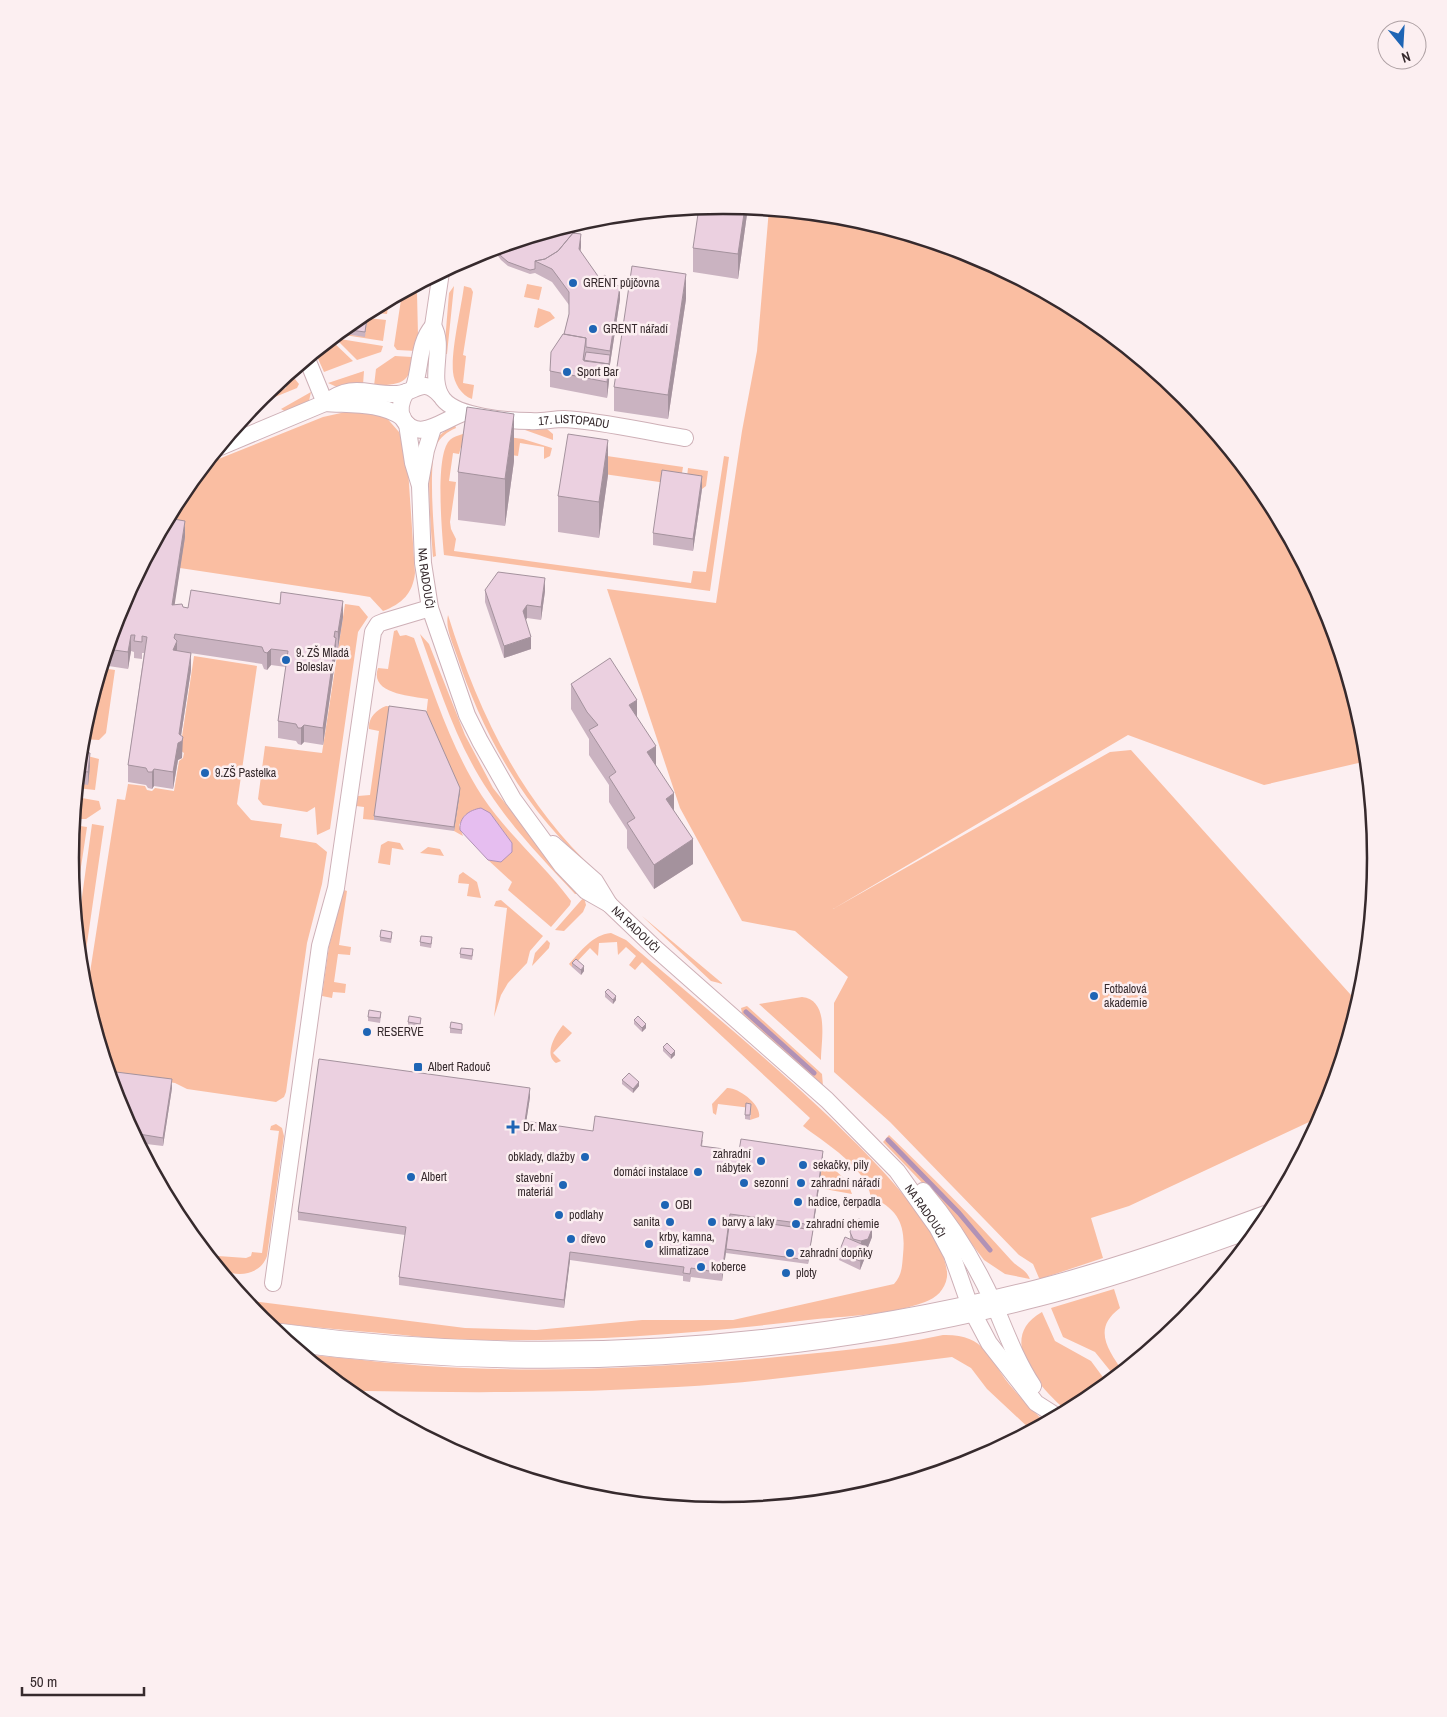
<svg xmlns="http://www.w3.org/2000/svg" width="1447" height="1717" font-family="'Archivo Narrow',sans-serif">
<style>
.green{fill:#fabea2}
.water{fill:#e6bef0;stroke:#b192b6}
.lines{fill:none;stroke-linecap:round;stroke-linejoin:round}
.stream{stroke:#b192b6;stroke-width:5}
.street-casing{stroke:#ceb0b7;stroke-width:18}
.primary-casing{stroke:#ceb0b7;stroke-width:28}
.street{stroke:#fff;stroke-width:16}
.primary{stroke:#fff;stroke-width:26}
.wall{fill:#cab3c1}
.shaded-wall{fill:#a4929d}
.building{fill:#ebd0e0;stroke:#a4929d}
.poi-dot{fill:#1e65b5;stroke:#fceff1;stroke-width:2}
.labels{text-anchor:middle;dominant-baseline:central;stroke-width:5;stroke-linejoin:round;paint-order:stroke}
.poi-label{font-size:12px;fill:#362a2d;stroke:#fceff1;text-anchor:start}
.street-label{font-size:12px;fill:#362a2d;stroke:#fceff1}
.rim{fill:none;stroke:#362a2d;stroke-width:2.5}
</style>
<rect width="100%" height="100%" fill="#fceff1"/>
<path class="green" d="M769,209L851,218L974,255L1087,315L1186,397L1267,496L1327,609L1364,731L1367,761L1264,785L1128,735L833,909L1110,752L1131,750L1359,1004L1324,1115L1129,1206L1091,1218L1103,1258L1043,1278H1039L1033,1264L1019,1255L890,1122L834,1072V1003L848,977L795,931L742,921L680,808L607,589L716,603L742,431L757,351Z
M527,284L542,287L539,300L524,297Z
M454,286L447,354H444L449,293Z
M464,286L471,288L473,292L463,355L466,356L463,383L474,385L472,399C461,395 454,383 453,372C451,350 461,309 464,286Z
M404,292L417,293L418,335L416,351L397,350L394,346L402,293Z
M389,300L387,314L368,312L369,311Z
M538,308L550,312L555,318L538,328L534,327Z
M368,318L386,320L383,341L338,334L364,336Z
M331,340L353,361L324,372L315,352Z
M337,340L340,339L383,346L381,352L357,360Z
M395,356L412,357C411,385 399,384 374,386L376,369Z
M364,371L363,385L337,387L328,383Z
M295,379L299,384L297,388L253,406L260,398L286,388L287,382Z
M311,392L309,401L288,413L281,409Z
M359,409L384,415L399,432L404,442L407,454L415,573C413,593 402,604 383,611L370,597L358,595L180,568L161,531L180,495L206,464L323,417Z
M455,425L456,428C447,432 440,437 436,446C428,467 434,532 436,556L433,557C431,528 425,472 434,445C437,435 446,430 455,425Z
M547,429L553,434V440L525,430Z
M470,432L523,439L552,448L550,456L544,459V447L520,443L518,456L461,447L459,454L453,453L449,481L456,482L450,522L451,529L456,539L454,551L691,583L693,571L706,572L724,456L729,457L710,591L444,555C442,533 435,457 449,441C453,436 463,434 470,432Z
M593,454L683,467L680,485L590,472Z
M688,468L708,471L706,486L702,489L686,486Z
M345,604L359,606L368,617L358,632L330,829L317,835L315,807L307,812L263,805L258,799L265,746L322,753Z
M448,615C478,712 521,802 597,872C530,819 483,736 457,656C453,644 445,628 448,615Z
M397,630L400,636L406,635L414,638C433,691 451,748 482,796C507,834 544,864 571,901L570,905L551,927L508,890L512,882L488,860L501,862L512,843L490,813L465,815L459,825L463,836L454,831L460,792L426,716L428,699C411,696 369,694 378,668L388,669L394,631Z
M420,634L429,644L465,735L493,788L578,894H575C545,862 513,829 489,792C457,745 439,687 420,634Z
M194,656L257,666L237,804L251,820L282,824L280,837L316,843L327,852L322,884L307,943L286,1092L284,1097L276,1102L187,1089L175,1083L109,1073L86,998L117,799L125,800L128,784L145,786L147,790L152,791L155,788L174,791L179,761L183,758L184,753L180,750Z
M102,668L115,670L106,733L99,740L82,739Z
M386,706L411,709L410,714L389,711L374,820L363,819L364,807L356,806L358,796L370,795L379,731L369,729C368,718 376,710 386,706Z
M80,754L99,759L95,790L77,788Z
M76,797L99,801L101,809L86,819H74Z
M92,824L104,826L82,978L75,907L77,904H81Z
M73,825L87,827L76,900L70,858Z
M388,841L400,843L404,850L392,848L390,865L378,863L381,845Z
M428,847L440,849L444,856L420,853Z
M463,872L477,882L481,898L467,896L469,884L458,883L459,875Z
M344,890L347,891L339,945L351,947L350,955L338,954L334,982L346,984L345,993L333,992L332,998L322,996L329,946Z
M584,897L586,905L583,912L564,931L555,930Z
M501,900L543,936L530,951L527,963L508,983L501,995L494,1017L507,908L494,906L496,901Z
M642,916L723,984L711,981Z
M611,933L626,940C687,995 953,1201 947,1277C945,1290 936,1298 925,1302C891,1315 845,1316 808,1320C695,1334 581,1342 467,1340C442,1340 416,1336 391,1334C348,1330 304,1327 262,1321L242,1296L253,1301L465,1328L536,1330L642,1320H733L894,1284C902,1275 902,1267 903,1255C906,1226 899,1209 871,1197C865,1166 826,1144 803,1126L810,1118L642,962L635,970L629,965L636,956L626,947L618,955L617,942L599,943L598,956L590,948L572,967L569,964C581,951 592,935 611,933Z
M547,940L550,943L549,948L532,966L535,953Z
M802,997C830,1000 821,1040 821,1060L759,1004Z
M747,1006L822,1074L823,1086L742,1013L741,1008Z
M563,1025L572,1033L553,1053L561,1061L556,1063C543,1054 556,1034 563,1025Z
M727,1088C738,1087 762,1105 759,1117L750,1120L751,1108L718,1104L716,1115L713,1113L712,1104Z
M276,1124L282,1128L284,1136L267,1256C260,1277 231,1279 217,1265L218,1256L246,1258L251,1256L252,1252L262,1253L279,1131L270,1130L271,1126Z
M889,1135C931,1176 972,1216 1011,1260C1018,1268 1026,1269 1030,1279L1005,1274L984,1260L934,1195L883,1142Z
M823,1159L847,1181L852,1194L819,1188Z
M1114,1289L1120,1308C1092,1329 1108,1349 1123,1372L1116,1378L1095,1352L1063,1337L1051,1308Z
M1042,1312L1055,1341L1091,1361L1108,1384L1086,1402L1068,1412C1041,1389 994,1339 1042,1312Z
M943,1335C985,1334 988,1357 1009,1384C1021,1398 1033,1412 1047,1423L1032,1431L987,1389L971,1368L952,1357C860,1368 769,1382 677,1387C573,1393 469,1393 365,1391L354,1397L302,1354C355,1359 410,1366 464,1368C560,1372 659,1367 756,1359C818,1353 882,1348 943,1335Z"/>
<path class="water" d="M481,808L490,813L512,843V852L501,862L488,860L460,830C459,817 469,810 481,808Z"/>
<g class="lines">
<path class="stream" d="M746,1012L814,1073
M888,1140L959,1213L990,1250"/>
<g class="street-casing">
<g id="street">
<path id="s1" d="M433,326C446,347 427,378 443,399C457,417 508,421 530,421C541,422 553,419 564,419C603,421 646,432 685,438"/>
<path d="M433,326L441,272"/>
<path d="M307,359L325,403"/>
<path d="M414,387C421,367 418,343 433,326"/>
<path d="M406,392C401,401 398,410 403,419C418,444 445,418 464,413"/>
<path d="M325,403C351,405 381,402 403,418"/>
<path id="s2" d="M407,424L413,463L420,486L423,563L430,608L467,715L480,741L513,799L562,866L586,891L609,904L655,948L827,1100L897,1171L937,1227L952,1255L971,1309L989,1343L1036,1403L1058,1417"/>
<path d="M220,447L325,403C353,382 367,395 397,394C416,393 422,376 440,395"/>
<path d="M420,483L426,450L433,428"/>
<path d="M553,844L595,881L609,904"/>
<path d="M923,1191C953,1226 975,1262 994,1304C1006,1332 1016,1360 1033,1386"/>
<path d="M273,1283L320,946L336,888L373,632L378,624L383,622L430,608"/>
</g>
</g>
<g class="primary-casing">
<path id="primary" d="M281,1337C532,1371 792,1356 1038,1293C1116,1273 1193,1246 1269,1218"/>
</g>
<use href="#street" class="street"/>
<use href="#primary" class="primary"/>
</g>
<path class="wall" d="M748,207L738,279L693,272V248Z
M577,223L575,234L581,247L580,251L600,279L620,299L609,371V381L607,398L550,387V371L564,334L569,314V305L552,282L535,273L530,274L508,266L501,260L493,249Z
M686,299L668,419L614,411V387Z
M368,311L365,337L339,333L361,315Z
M514,461L505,526L458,520V472Z
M608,475L599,538L558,532V496Z
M702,489L693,551L653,545V533Z
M185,537L174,605L188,608L343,617L338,648H336V655L323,745L304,742L301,745L298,744L296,741L278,738V721L286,667L271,665L267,670L264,669L262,664L177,651L191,670L181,736L182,758L178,760L173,789L154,786L152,789L148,788L146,785L128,782V765L144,653H142V659L134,658V652L131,651L128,669L102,665L120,608Z
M485,590L545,591L541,620L527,618L526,620L531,649L504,658L485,602Z
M571,684L637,718L674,811L693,864L654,889L627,848V830L609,802V785L589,755V739L571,709Z
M81,752L90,766L88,785L77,783Z
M460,792L454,831L374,820V816Z
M392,936L391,943L380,941V937Z
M420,942H432L431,948L420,946Z
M460,954H473L472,960L460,958Z
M572,963L584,971L581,975L572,967Z
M605,992L616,1000L613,1004L605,997Z
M381,1016L380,1023L368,1021V1017Z
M634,1020L646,1028L642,1032L634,1024Z
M408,1022H421L420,1028L408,1027Z
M450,1028H462V1034L450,1033Z
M663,1047L675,1055L671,1059L663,1051Z
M622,1080L639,1086L633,1093L622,1084Z
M172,1088L163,1146L138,1143L120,1108Z
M530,1097L526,1122L593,1131L703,1140L702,1146L739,1151L823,1159L808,1264L726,1253V1252L722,1281L691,1277L690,1282L683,1281V1276L570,1260L564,1308L399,1285V1277L405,1235L298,1220V1212Z
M751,1108L750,1120L745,1119V1115Z
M850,1232L872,1237L868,1247L866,1248V1255L860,1270L839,1260V1252L850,1239Z"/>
<path class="shaded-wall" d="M745,207H748L738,279V254Z
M581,234V247L579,262V249Z
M686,274V299L668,419V395Z
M620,286V299L610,364V351Z
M610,355L609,381L607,398V382Z
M514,414V461L505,526V479Z
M608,440V475L599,538V502Z
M702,476V489L693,551V539Z
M185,521V537L172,622V605Z
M545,578V591L541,620V607Z
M343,601V617L338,648V632Z
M527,605V618L523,624V611Z
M335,631V645L336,638V655L323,745V728L334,637Z
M175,634V646L177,641V658L173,650Z
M131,635V651L128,669V652Z
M531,637V649L504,658V646Z
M271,649V665L267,670V653Z
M191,653V670L180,742L183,737L182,758L178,760L173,789V772Z
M637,700V725L629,705Z
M304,725V742L301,745V728Z
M656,746V771L647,752Z
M90,753V766L88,785V772Z
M154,769V786L152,789V772Z
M460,788V792L454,831V827Z
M674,793V818L666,799Z
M693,839V864L654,889V865Z
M584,966V971L581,975V970Z
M616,996V1000L613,1004V1000Z
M646,1024V1028L642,1032V1028Z
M675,1051V1055L671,1059V1055Z
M172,1079V1088L163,1146V1138Z
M639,1082V1086L633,1093V1089Z
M530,1088V1097L525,1130V1121Z
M823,1151V1159L808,1264V1260Z
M730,1214V1222L722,1281V1273Z
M872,1229V1237L868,1247L866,1248V1255L860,1270L861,1241Z
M570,1252V1260L564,1308V1300Z"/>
<path class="building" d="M724,205L745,207L738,254L693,248L699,207Z
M577,223L574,234L573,233L558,251L545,259L535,261V269L530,270L508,262L501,256L495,248Z
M573,233L581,234L579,249L600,279L605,275L612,285L620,286L610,351L586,347V338L564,334L569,314V292L552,269L535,261L545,259L558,251Z
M632,266L686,274L668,395L614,387Z
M368,311L365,332L343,329L361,315Z
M563,334L586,338L583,360L609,364L607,382L550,371L551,352Z
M586,352L610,355L609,364L584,361Z
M467,407L514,414L505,479L458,472Z
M568,434L608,440L599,502L558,496Z
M662,470L702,476L693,539L653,533Z
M168,518L185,521L172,605L182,604L183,607L188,608L191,590L280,604L281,592L343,601L338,632L335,631L334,637L336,638L323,728L304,725L301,728H298L296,724L278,721L288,651L271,649L267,653L264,652L262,647L175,634L174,638L177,641L173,650L191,653L179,734L183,737L182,741L178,743L173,772L154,769L152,772H148L146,768L128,765L147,637L142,636V642L134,641L135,635H131L128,652L107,649L120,608Z
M498,572L545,578L541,607L527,605L523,611L531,637L504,646L485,590Z
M610,658L637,700L629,705L656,746L647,752L674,793L666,799L693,839L654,865L627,823L635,818L609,777L616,772L589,730L598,725L587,712L571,684Z
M389,706L426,711L460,788L454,827L374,816Z
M81,752L90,753L88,772L79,771Z
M381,930L392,932L391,939L380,937Z
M421,936L432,937L431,944L420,942Z
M461,948L473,949L472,956L460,954Z
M576,959L584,966L581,970L572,963Z
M608,989L616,996L613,1000L605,992Z
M369,1010L381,1012L380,1018L368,1017Z
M409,1016L421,1018L420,1024L408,1022Z
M638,1016L646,1024L642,1028L634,1020Z
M451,1022L462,1024V1030L450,1028Z
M667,1043L675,1051L671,1055L663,1047Z
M319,1059L530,1088L525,1121L593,1131L595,1116L703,1132L701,1146L739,1151L741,1139L823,1151L813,1225L730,1214L722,1273L691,1268L690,1274L683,1273L684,1267L570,1252L564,1300L399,1277L406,1227L298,1212Z
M108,1071L172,1079L163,1138L133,1133L120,1108Z
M629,1073L639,1082L633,1089L622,1080Z
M746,1103L751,1104L750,1115H745Z
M730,1218L813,1230L808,1260L726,1249Z
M859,1219L869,1222L872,1229L868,1239L861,1241L853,1239L850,1232L853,1222Z
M845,1237L866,1246L860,1261L839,1252Z"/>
<g class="poi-dot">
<circle cx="573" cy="283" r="5"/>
<circle cx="593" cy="329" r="5"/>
<circle cx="567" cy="372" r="5"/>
<circle cx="286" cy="660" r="5"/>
<circle cx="205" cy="773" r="5"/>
<circle cx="1094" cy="996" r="5"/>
<circle cx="367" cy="1032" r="5"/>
<rect x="413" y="1062" width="10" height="10" rx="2.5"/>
<path d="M510.5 1119.5h5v5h5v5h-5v5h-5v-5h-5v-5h5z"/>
<circle cx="585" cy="1157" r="5"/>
<circle cx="761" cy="1161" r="5"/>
<circle cx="803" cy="1165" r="5"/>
<circle cx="698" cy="1172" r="5"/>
<circle cx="411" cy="1177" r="5"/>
<circle cx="744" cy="1183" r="5"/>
<circle cx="801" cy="1183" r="5"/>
<circle cx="563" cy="1185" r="5"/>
<circle cx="798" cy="1202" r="5"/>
<circle cx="665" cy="1205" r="5"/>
<circle cx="559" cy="1215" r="5"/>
<circle cx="670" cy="1222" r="5"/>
<circle cx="712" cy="1222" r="5"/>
<circle cx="796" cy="1224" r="5"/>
<circle cx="571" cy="1239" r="5"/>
<circle cx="649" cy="1244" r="5"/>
<circle cx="790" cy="1253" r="5"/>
<circle cx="701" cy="1267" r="5"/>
<circle cx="786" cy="1273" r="5"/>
</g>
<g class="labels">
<g class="poi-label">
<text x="583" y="283">GRENT půjčovna</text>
<text x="603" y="329">GRENT nářadí</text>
<text x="577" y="372">Sport Bar</text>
<text x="296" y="653">9. ZŠ Mladá<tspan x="296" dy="14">Boleslav</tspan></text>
<text x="215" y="773">9.ZŠ Pastelka</text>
<text x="1104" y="989">Fotbalová<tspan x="1104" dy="14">akademie</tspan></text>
<text x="377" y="1032">RESERVE</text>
<text x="428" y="1067">Albert Radouč</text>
<text x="523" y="1127">Dr. Max</text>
<text x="751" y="1154" text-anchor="end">zahradní<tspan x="751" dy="14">nábytek</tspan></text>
<text x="575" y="1157" text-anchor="end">obklady, dlažby</text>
<text x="813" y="1165">sekačky, pily</text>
<text x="688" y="1172" text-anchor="end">domácí instalace</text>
<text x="421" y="1177">Albert</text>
<text x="553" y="1178" text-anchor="end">stavební<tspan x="553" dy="14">materiál</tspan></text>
<text x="754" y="1183">sezonní</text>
<text x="811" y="1183">zahradní nářadí</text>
<text x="808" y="1202">hadice, čerpadla</text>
<text x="675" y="1205">OBI</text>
<text x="569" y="1215">podlahy</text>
<text x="660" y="1222" text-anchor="end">sanita</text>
<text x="722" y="1222">barvy a laky</text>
<text x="806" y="1224">zahradní chemie</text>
<text x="659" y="1237">krby, kamna,<tspan x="659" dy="14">klimatizace</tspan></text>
<text x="581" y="1239">dřevo</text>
<text x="800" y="1253">zahradní dopňky</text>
<text x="711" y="1267">koberce</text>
<text x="796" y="1273">ploty</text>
</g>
<g class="street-label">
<text stroke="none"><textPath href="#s1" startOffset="211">17. LISTOPADU</textPath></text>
<text stroke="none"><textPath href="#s2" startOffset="156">NA RADOUČI</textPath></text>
<text stroke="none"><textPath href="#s2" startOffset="576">NA RADOUČI</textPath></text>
<text stroke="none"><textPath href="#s2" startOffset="981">NA RADOUČI</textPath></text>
</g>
</g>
<path d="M0 0H1447V1717H0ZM79 858a644 644 0 1 1 1288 0a644 644 0 1 1-1288 0Z" fill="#fceff1" fill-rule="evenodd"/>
<path class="rim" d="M79 858a644 644 0 1 1 1288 0a644 644 0 1 1-1288 0Z"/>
<g transform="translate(1402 45) rotate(162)"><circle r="24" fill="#fceff1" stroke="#ada0a3"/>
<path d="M0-4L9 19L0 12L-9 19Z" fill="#1e65b5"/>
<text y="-8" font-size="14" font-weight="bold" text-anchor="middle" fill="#362a2d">N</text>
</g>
<path d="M22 1687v8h122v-8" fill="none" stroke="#362a2d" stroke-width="2.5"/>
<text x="30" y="1687" font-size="15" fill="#362a2d" stroke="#fceff1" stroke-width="4" paint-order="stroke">50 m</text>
</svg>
